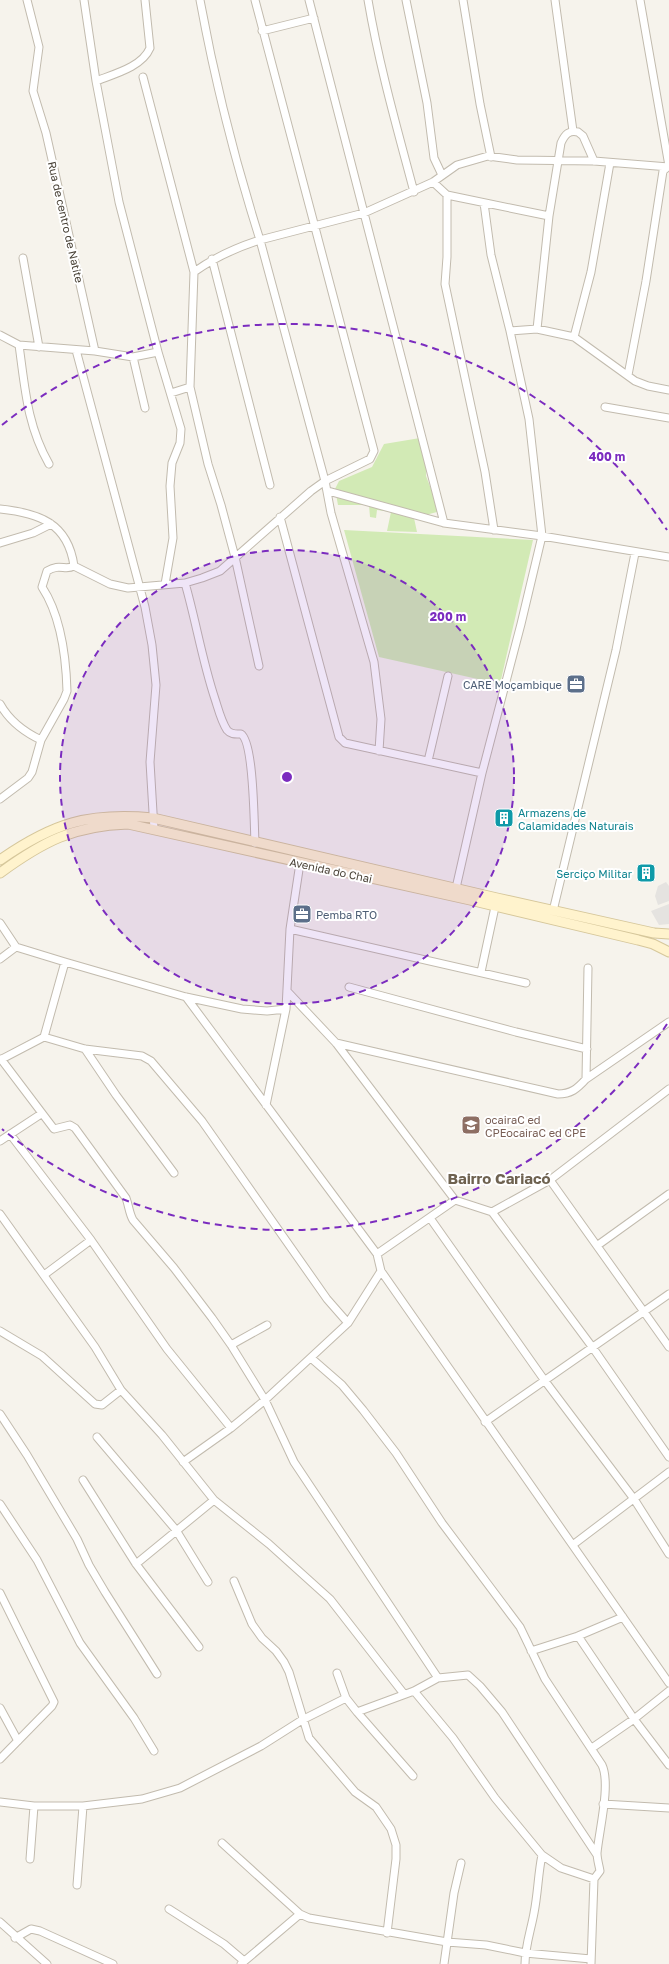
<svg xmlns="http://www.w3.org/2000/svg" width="669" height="1964" font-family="'Golos Text',sans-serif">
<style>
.green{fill:#d2eab5}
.parking{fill:#e5e3e0}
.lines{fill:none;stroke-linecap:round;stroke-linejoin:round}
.minor-casing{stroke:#c2bbae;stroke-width:9}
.secondary-casing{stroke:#d6c79b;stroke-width:11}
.minor{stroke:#fff;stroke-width:7}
.secondary{stroke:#fff3cd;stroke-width:9}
.ring{fill:none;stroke:#7b2cbf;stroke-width:2;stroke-dasharray:7 5}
.labels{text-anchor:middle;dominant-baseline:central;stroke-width:4;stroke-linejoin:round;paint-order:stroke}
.street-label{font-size:11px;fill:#4b4439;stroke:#fff}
.service-label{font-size:11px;fill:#4e5e75;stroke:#fff;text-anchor:end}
.culture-label{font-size:11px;fill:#0d838f;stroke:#fff;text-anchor:start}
.education-label{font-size:11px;fill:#785e54;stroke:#fff;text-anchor:start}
.district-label{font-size:15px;font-weight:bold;fill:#6e6250;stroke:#fff}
.centre{fill:#7b2cbf;stroke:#fff;stroke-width:2}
.ring-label{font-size:12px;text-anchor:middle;font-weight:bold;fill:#7b2cbf;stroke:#fff;stroke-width:4;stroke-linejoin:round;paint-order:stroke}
</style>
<rect width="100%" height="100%" fill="#f6f3ec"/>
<path class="green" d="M420,438L427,458L426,476L436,502L437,512L414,518L417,532L387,531L391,512L377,510L376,518L370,517L369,505H338L335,489L339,481L372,467L384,444Z
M344,530L533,540L500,684L379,657Z"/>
<path class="parking" d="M666,882L669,886V901L658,905L655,896L658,886Z
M669,904V924L659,925L651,911Z"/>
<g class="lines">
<g class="minor-casing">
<path id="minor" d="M84,0L96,81L119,202L158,352L133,357L95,351
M309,0L444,523
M368,0C379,65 397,128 414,192
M406,0L427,103L434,158L442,175
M463,0L480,104L491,157
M555,0L573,131
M262,31L314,18
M143,77L194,272
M96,81C114,74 142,67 150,48L145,0
M433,182L447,195L549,216L561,143C565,134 569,130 578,132L583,136L594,161
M447,195V257L445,284L485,472L494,530
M23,258L39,347
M212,259L270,485
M537,329L549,216
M510,331L537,329L574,337L635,381L648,386L669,390
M0,335L19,345L95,351L46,133L33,91L39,47L27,0
M574,337L591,272L610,163
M19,345C25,388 27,425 49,464
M76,350L145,607L152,645L156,685L150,762L154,829
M158,352L181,429L180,443L172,463L170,486L173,538L165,584
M133,357L145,408
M628,375L646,281L663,171L669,166L640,0
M190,387L208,464L221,505L235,557L259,666
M171,393L190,387L194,272C215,257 235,248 260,240C235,161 215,82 200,0
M605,407L669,418
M328,491L444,523L542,536L669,557
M0,509C39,513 68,523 74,566
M280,517L339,737L345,743L482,773
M0,543L33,533L51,524
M185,583L202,578L220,571L311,491L325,481L370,459L374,451L255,0
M0,704C10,722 24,732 41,740
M379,751L381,719L374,662L331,513L325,481L260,240L364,213L433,182L457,165L488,156L517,160L594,161L669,167
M428,761L448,676
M0,799L28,778L32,772L41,740L64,699L67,691C66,655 61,616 42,587L47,571C60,563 65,571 74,566L110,584L128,588L185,583C196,621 202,660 215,699C218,708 221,721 227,730C231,735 236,734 241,734C254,742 254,825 255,843
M456,888L482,773L521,624L542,536L529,419L510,331L491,255L484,203
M553,911L616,650L635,553
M0,923L16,947L65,962L186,997L242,1009L267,1011L286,1009
M290,929L526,983
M0,959L16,947
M481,972L495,907
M349,987L516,1032L587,1049
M287,991L336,1043L455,1200L492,1212L593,1348L669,1457
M186,997L377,1254L381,1271L669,1683
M44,1037L65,962
M336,1043L558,1094C571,1094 577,1089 586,1079L669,1022
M85,1049L116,1095L174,1173
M1,1059L54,1129L70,1125L75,1128L126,1198C129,1206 129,1213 133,1220L174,1268L212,1318L231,1345L265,1400L294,1462L438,1678
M0,1060L44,1037L85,1049L142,1056L151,1061L202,1121L327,1299L348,1323
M586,1079L588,968
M266,1105L286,1009L290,929L300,863
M10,1134L91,1240L167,1349L231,1428
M0,1141L41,1114
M550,1180L669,1347
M492,1212L550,1180L669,1089
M0,1214L95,1347L121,1390L162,1435L214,1500L269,1544L330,1599L404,1694
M430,1218L545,1381L634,1499L669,1554
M598,1245L669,1194
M377,1254L455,1200
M44,1275L91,1240
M0,1331L42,1356L95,1404L102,1405L121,1390
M231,1345L267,1325
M311,1358L342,1385L363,1410L396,1453L442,1523L520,1627L545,1679L602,1765C611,1784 599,1831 597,1853C597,1859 599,1865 600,1871L594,1879L591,1964
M0,1414L27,1455L77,1539L89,1565L105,1592L157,1674
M485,1422L669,1294
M97,1437L176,1530L208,1582
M183,1462L231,1428L265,1400L348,1323L381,1271
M83,1480L136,1564L199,1647
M0,1504L37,1560L80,1643L134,1718L154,1751
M574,1544L669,1472
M136,1564L214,1500
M234,1581L252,1624L262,1638L276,1651L284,1662L289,1672L309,1738L355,1792L376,1807L391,1829L396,1845V1859L387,1933
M0,1593L54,1702L52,1706L0,1759
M578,1636L634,1719L669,1765
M531,1651L578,1636L623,1617
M337,1673L346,1698L357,1712L413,1776
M414,1691L453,1738L495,1798L542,1855L561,1868L594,1879
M0,1708L18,1741
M357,1712L414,1691L438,1678L468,1675L480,1686L502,1712L597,1855
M592,1748L634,1719L669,1691
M0,1802L34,1806H83L77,1885
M603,1804L669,1808
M83,1806L142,1799L180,1788L261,1746L302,1720L346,1698
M222,1843L300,1914L309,1918L447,1942L486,1945L525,1953L591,1959
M30,1859L34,1806
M169,1909L224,1944L244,1961
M0,1922L47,1964
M15,1938L31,1929L40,1931L113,1964
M241,1964L300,1914
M444,1964L454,1893L461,1863
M525,1964C525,1946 531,1930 534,1913C538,1893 538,1874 542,1855"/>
</g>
<g class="secondary-casing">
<path id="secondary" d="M0,860C53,823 89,812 153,818L497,898L654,933L669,934
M0,873C44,841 73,826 128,824L470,900L638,940L653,944L669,952"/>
</g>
<use href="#minor" class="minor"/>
<use href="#secondary" class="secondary"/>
</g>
<circle cx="287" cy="777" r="227" fill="#7b2cbf" fill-opacity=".12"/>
<g class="ring">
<circle cx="287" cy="777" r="227"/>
<path d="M667 1024A453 453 0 0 1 2 1129M2 425A453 453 0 0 1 667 530"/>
</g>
<defs>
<g id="office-square" transform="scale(1)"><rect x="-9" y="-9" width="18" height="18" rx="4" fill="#5c6f8a" stroke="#fff"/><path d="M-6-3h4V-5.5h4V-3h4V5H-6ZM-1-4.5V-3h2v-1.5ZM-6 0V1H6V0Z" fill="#fff"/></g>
<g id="building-square" transform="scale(1)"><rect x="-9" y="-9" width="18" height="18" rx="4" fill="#0f9aa8" stroke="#fff"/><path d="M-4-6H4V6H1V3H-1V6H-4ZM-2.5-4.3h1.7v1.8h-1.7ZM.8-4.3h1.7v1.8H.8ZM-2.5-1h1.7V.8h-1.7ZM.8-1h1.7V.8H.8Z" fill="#fff"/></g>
<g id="school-square" transform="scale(1)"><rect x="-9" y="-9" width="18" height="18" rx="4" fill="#8d6e63" stroke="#fff"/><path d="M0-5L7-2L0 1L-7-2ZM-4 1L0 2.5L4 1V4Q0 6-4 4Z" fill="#fff"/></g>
</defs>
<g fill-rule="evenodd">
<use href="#office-square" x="576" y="684"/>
<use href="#building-square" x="504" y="818"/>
<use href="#building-square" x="646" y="873"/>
<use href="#office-square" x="302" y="914"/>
<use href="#school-square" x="471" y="1125"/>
</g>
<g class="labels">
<g class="street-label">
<text transform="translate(66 222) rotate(77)">Rua de centro de Natite</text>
<text transform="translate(331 870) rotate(12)">Avenida do Chai</text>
</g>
<g class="service-label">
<text x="562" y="684">CARE Moçambique</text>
<text x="316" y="914" text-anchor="start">Pemba RTO</text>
</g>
<g class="culture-label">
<text x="518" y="812">Armazens de<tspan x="518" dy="13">Calamidades Naturais</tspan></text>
<text x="632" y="873" text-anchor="end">Serciço Militar</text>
</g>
<g class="education-label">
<text x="485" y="1119">ocairaC ed<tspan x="485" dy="13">CPEocairaC ed CPE</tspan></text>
</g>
<g class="district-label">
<text x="499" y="1178">Bairro Cariacó</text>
</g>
</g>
<circle cx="287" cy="777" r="6" class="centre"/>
<g class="ring-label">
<text x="607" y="461">400 m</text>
<text x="448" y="621">200 m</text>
</g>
</svg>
